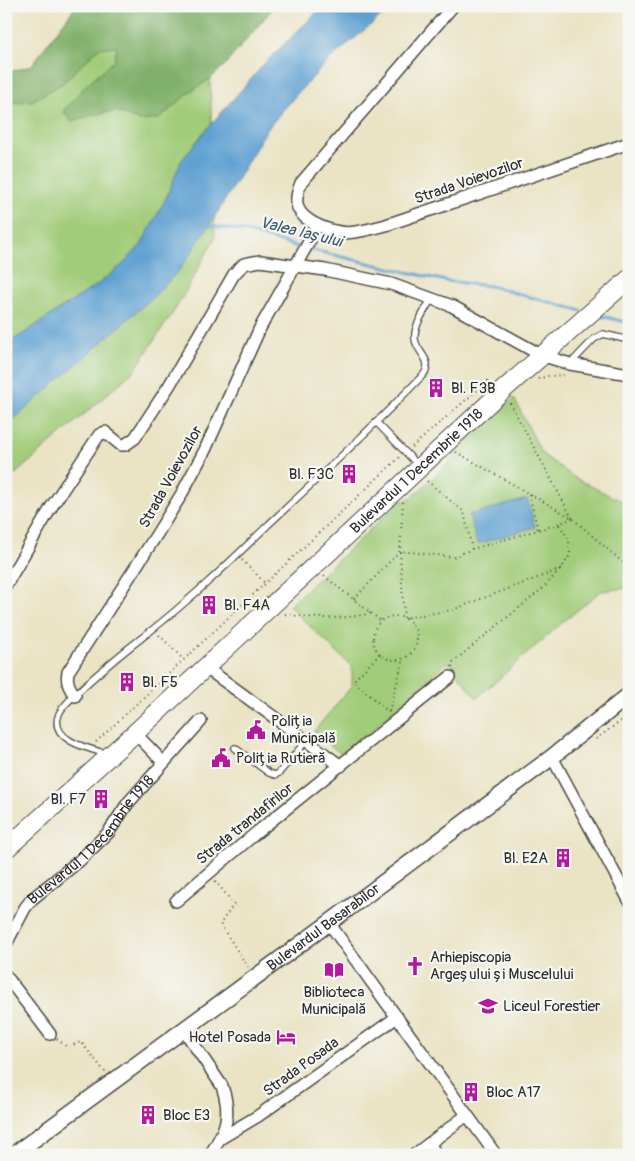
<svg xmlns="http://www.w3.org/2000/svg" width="635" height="1161" font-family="Pangolin,sans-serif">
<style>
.green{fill:#a1cc79;stroke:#667c52}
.forest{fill:#80b069;stroke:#566e4a}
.water{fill:#5ea0d2;stroke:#44667e}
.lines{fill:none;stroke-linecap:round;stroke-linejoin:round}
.stream{stroke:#5ea0d2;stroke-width:3}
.service-casing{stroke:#484742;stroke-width:8}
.minor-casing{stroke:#484742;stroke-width:14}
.secondary-casing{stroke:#484742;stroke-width:18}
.primary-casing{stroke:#484742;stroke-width:20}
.path{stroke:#484742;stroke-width:2;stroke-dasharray:1 4;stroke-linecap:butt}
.service{stroke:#fff;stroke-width:5.5}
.minor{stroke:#fff;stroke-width:11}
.secondary{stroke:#fff;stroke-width:15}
.primary{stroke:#fff;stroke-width:18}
.labels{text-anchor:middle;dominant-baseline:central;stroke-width:4.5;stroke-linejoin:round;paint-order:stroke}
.street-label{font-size:15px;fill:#2b2b2b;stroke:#f6f6f2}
.poi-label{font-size:15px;fill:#2b2b2b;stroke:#f6f6f2;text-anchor:start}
.water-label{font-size:16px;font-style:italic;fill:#3f5a6e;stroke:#f6f6f2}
</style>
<rect width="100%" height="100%" fill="#f6f6f2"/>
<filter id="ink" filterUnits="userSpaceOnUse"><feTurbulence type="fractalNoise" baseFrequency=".02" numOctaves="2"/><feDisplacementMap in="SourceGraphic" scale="10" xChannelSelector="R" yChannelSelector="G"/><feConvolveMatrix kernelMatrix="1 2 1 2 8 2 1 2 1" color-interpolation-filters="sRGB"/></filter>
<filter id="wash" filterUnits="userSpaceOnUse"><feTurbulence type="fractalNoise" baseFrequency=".0096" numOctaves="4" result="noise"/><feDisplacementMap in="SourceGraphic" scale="20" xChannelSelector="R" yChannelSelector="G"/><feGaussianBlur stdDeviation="1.12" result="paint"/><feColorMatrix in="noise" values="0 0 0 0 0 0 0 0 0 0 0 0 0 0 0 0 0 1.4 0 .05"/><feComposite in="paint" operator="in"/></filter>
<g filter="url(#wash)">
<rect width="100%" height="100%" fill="#eae3c4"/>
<path class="green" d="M76,6H128L210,79L215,238L178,305L134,371L6,482V73L31,66Z
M514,398L542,454L575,478L617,499L629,503V588L601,591L564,621L477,698L448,662L343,756L314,731L352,686V667L289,606L397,504L412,497L446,466L461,446Z"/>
<path class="forest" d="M76,6H275L225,65L210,79L189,93L159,119L139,121L116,111L92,115L71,122L63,111L88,83L114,61L117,46L99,48L63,83L32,101L6,103V73L31,66Z"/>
<path class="water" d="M323,6H397L379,18L330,59L296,95L267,129L221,207L179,271L152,298L6,426V345L98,284L122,265L141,245L166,198L181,161L204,132L266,62Z
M527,499L535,527L477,544L469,515Z"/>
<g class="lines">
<path class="stream" d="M204,225L244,231L302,248
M308,249L446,281L490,286L582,311
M598,315L629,323"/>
</g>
</g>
<g filter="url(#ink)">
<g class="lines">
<g class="service-casing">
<path id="service" d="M571,363L594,339L603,334L629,340
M377,423L418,465
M235,748L269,773L275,775L279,773L306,741
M108,754C91,749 48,741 59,714C63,701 126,650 139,640C185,605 228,564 269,524C322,475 374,426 424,374C434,360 416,352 415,339C413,326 426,310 431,299"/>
</g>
<g class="minor-casing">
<g id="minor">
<path d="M317,225C346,238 357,232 386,225L629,143"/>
<path d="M6,585L52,506L99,435L105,432L121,445H125L135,438L169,386L234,274L244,264L260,261L325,270L391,284L452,306L541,355L570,364L629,374"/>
<path d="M205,667L341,766"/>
<path d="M75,696C69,687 66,682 68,672L157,534L181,495L205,450L260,328L310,240L317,225C297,215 292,204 301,183L453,6"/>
<path d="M135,733L163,762"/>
<path d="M552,757L629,900"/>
<path d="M176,901L256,833L450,677"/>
<path d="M329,923L496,1155"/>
<path id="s1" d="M6,944L25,908L32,899L79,861L108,833L128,803L201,721"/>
<path d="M6,976L50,1034"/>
<path d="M184,1030L222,1086C232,1115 226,1130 210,1155"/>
<path d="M221,1138L258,1116L397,1017"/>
<path d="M429,1144L437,1155"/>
<path d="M414,1155L467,1115"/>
</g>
</g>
<g class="secondary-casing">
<g id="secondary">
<path id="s2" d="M13,1155L329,923L552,757L629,695"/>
</g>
</g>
<g class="primary-casing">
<g id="primary">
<path id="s3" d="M6,849L135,733L502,391L629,279"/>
</g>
</g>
<path class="path" d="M538,379L548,376L567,375
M412,447L491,378
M456,452L572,518L629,568
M427,481L464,512L472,549
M529,494L538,530
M403,502L400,551L404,618L452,610L561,569L570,555L569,540L559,524
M242,560L265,583
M324,576L381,621
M354,599L400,551L454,557L472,549L559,524L572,518L510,403
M285,614C315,619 341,620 371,613
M373 638a22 22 0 1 1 44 0a22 22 0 1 1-44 0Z
M159,635L183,659
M380,654L353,681L390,713
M452,667L453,662L542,589L561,569
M389,711L404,658
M596,739L629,715
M96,742L401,456
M215,881L234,904L220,924L248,967
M57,1039L67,1047L81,1042L105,1072"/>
<use href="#service" class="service"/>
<use href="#minor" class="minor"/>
<use href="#secondary" class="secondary"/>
<use href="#primary" class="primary"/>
</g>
</g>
<defs>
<g id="building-bare" transform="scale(1.5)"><path d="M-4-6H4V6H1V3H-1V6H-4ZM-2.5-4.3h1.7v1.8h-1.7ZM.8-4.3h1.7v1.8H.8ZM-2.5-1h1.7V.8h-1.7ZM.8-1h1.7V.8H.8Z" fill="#b5179e" stroke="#f6f6f2" stroke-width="2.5" paint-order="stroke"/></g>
<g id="civic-bare" transform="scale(1.5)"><path d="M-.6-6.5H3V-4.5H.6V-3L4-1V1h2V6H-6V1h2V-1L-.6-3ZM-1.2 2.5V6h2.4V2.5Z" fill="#b5179e" stroke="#f6f6f2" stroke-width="2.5" paint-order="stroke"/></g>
<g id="church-bare" transform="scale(1.5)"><path d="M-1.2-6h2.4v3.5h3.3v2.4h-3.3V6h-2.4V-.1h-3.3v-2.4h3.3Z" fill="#b5179e" stroke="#f6f6f2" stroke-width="2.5" paint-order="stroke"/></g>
<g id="library-bare" transform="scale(1.5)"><path d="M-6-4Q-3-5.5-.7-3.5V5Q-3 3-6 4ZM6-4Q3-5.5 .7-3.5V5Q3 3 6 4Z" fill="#b5179e" stroke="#f6f6f2" stroke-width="2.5" paint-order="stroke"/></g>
<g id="university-bare" transform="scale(1.5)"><path d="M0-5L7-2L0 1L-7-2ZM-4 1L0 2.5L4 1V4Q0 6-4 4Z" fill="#b5179e" stroke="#f6f6f2" stroke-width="2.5" paint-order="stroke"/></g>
<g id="hotel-bare" transform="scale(1.5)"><path d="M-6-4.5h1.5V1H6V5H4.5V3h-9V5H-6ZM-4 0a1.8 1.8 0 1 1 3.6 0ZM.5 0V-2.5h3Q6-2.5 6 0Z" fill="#b5179e" stroke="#f6f6f2" stroke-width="2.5" paint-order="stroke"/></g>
</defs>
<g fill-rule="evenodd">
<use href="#building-bare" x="436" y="388"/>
<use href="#building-bare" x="349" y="474"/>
<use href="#building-bare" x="209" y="605"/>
<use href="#building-bare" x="127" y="682"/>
<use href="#civic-bare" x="256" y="730"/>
<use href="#civic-bare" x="221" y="758"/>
<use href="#building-bare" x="101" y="799"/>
<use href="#building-bare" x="563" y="858"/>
<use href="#church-bare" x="415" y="966"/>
<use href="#library-bare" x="334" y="970"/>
<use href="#university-bare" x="488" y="1006"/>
<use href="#hotel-bare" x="286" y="1037"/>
<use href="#building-bare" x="471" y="1092"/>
<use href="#building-bare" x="148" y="1115"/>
</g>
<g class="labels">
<g class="street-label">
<text transform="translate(469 181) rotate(-19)">Strada Voievozilor</text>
<text stroke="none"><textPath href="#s3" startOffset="558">Bulevardul 1 Decembrie 1918</textPath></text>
<text transform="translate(171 477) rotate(-61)">Strada Voievozilor</text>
<text transform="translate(245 824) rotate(-39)">Strada trandafirilor</text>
<text stroke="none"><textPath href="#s1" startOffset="136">Bulevardul 1 Decembrie 1918</textPath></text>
<text stroke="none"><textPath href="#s2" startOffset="385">Bulevardul Basarabilor</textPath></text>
<text transform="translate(301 1067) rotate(-36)">Strada Posada</text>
</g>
<g class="poi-label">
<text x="451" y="388">Bl. F3B</text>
<text x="334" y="474" text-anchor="end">Bl. F3C</text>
<text x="224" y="605">Bl. F4A</text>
<text x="142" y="682">Bl. F5</text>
<text x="271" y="721">Poliția<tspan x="271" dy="17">Municipală</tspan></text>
<text x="236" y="758">Poliția Rutieră</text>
<text x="86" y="799" text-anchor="end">Bl. F7</text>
<text x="548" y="858" text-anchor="end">Bl. E2A</text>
<text x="430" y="957">Arhiepiscopia<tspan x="430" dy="17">Argeșului și Muscelului</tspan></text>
<text x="334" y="992" text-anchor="middle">Biblioteca<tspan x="334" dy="17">Municipală</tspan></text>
<text x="503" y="1006">Liceul Forestier</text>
<text x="271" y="1037" text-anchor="end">Hotel Posada</text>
<text x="486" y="1092">Bloc A17</text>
<text x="163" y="1115">Bloc E3</text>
</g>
<g class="water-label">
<text transform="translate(301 232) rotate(14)">Valea Iașului</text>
</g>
</g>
<rect width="635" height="1161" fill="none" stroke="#f6f6f2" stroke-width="25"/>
</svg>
